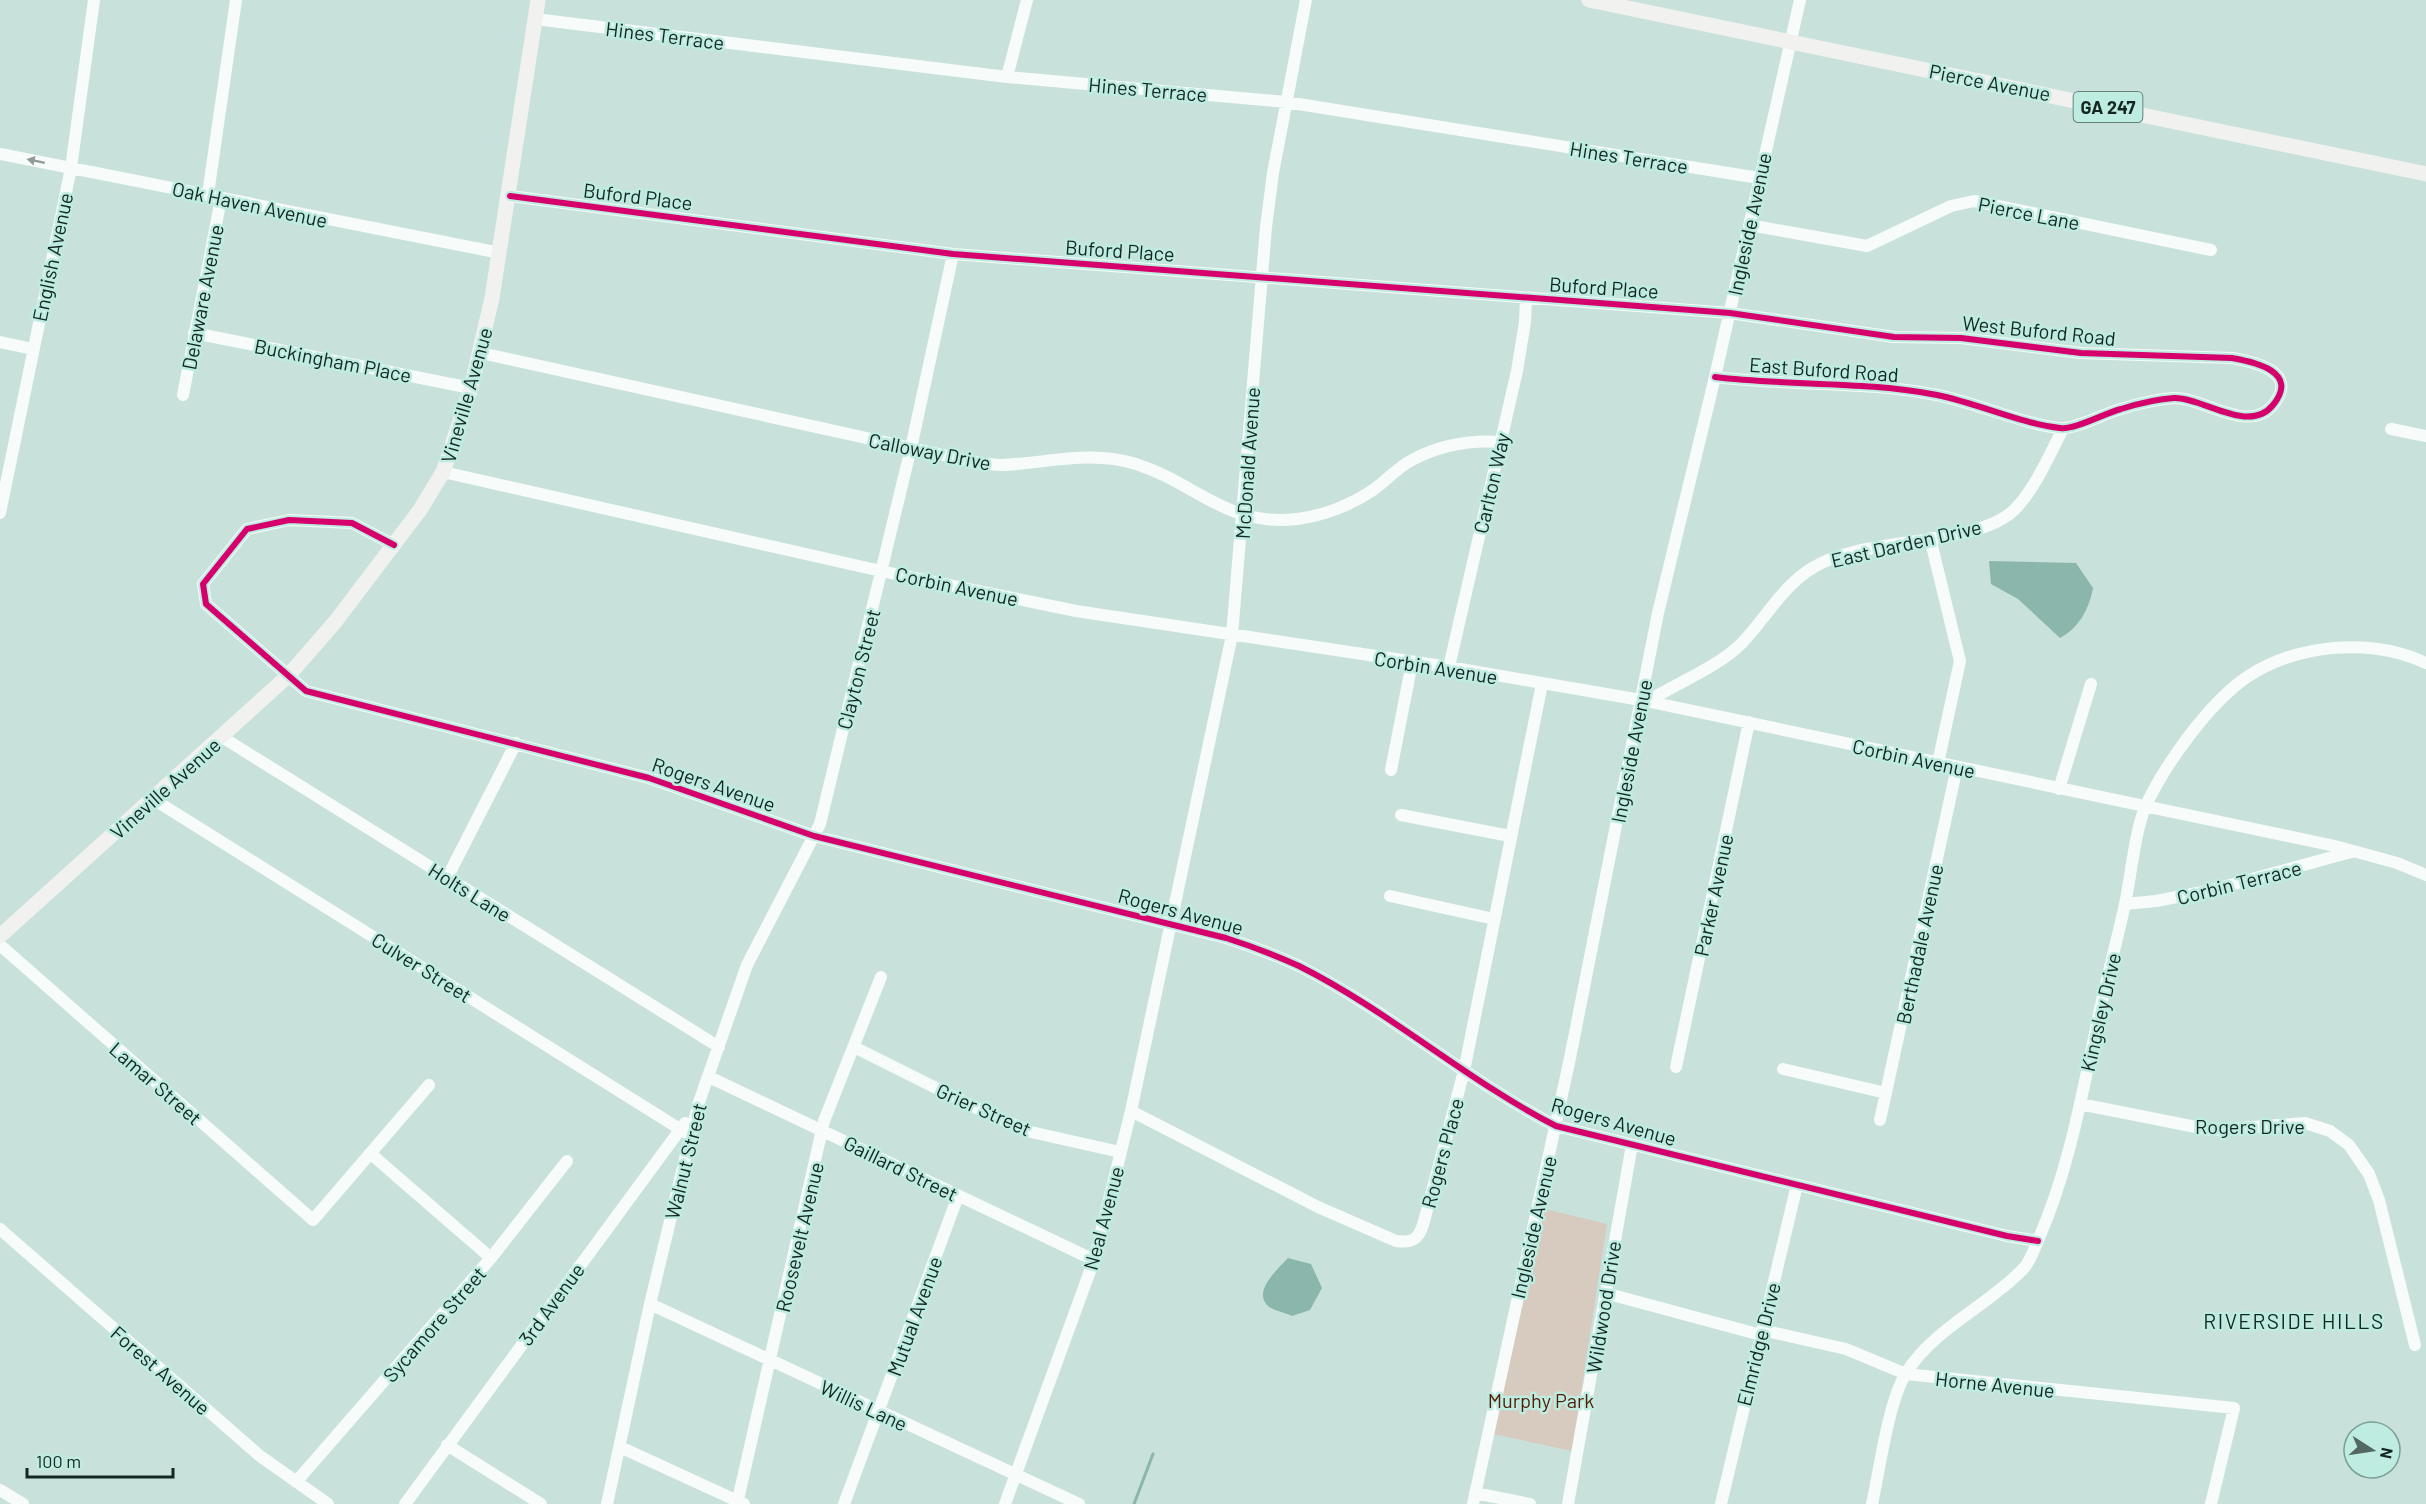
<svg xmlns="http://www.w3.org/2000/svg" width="2426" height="1504" font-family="Barlow,sans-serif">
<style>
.green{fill:#d7cabe}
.water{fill:#8ab6ab}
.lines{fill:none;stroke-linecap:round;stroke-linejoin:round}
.stream{stroke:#8ab6ab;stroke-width:3}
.minor{stroke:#f7fbfa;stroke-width:12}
.major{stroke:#f1f1ef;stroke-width:15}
.cycleway-casing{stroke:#beece1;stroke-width:10}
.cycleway{stroke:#d6006c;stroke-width:6}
.oneway{fill:#919b99}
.labels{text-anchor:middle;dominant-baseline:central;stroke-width:5;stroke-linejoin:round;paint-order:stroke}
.shield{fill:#beece1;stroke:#47615b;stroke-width:1.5}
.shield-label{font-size:18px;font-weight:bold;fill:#142622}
.street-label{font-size:20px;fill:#142622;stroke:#beece1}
.park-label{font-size:20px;fill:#521c05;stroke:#beece1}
.neighbourhood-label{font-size:21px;letter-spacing:1.5px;fill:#142622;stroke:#beece1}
</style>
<rect width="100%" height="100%" fill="#c8e2db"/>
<path class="green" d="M1545,1209L1607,1224L1572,1451L1493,1434Z"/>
<path class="water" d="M1989,561L2076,563L2093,588C2089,609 2079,628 2060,638L2018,599L1991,584Z
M1288,1258L1311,1264L1322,1288L1310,1310L1292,1316C1286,1313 1275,1311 1269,1307C1251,1292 1278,1269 1288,1258Z"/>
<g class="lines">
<path class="stream" d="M1134,1504L1153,1454"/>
<path class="minor" d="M535,19L1007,77L1286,102L1759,178
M1007,77L1027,0
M0,154L500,253
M208,194L236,0
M510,196L953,254L1730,313L1894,337L1961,338L2081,353L2232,358C2255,362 2300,372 2273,405C2249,435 2203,397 2174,398C2157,399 2137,404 2121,409C2105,413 2075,430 2060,428C2022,424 1977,403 1937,395C1865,381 1789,386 1715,377
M1749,225L1867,246L1951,206L1974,201L2211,250
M194,333L471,388
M0,342L33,349
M481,353L966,460C977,462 990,465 1002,465C1048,463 1090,450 1136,464C1196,483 1226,527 1297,519C1323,516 1351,505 1373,490C1386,481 1398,467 1412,460C1440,445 1469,440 1500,442
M183,395L221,199
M2391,429L2426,436
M443,472L881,571L1076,611L1449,667L1641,700L2335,846L2397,863L2426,875
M0,513L71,168L94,0
M1930,538L1960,661L1938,763
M394,545L352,523L289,520L247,529L203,584L206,604L306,691L649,778L814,836L1226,938C1251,946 1275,955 1299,966C1389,1011 1466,1080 1556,1126L2007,1236L2038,1241
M1449,667L1517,371L1525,322L1526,298
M1642,700L1653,698C1682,681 1719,666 1742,643C1766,618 1783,585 1814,567C1866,535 1981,548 2017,507C2037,485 2049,455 2063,429
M222,737L719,1047
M1391,770L1412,663
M2059,789L2091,684
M153,799L691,1136
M1401,815L1510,836
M447,878L516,743
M1390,896L1494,919
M2125,904L2156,901L2208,891L2351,852
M0,945L313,1220L429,1085
M854,1047L972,1106L1031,1132L1120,1152
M1676,1067L1749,722
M1783,1069L1886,1093
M709,1077L1094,1260
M2080,1104L2211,1130L2305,1123L2330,1131L2349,1145L2369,1174L2379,1200L2415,1345
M1131,1111L1318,1207L1396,1241C1412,1243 1418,1240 1423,1225L1464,1071L1542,684
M1880,1120L1957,767
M371,1154L491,1258
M0,1229L260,1456L328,1504
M1605,1293L1761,1335
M650,1304L1079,1504
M1762,1330L1846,1349L1906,1374L2234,1408L2211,1504
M447,1445L541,1504
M620,1447L744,1504
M296,1482L491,1258L567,1161
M0,1490L23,1504
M1475,1493L1530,1504
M405,1504L685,1123
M607,1504L650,1304L698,1105L747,965L820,824L911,448L953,254
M737,1504L824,1121L881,977
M844,1504L958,1196
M1005,1504L1094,1260L1131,1111L1232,635L1266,227L1273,173L1306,0
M1473,1504L1570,1058L1658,613L1715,377L1800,0
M1568,1504L1632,1145
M1721,1504L1797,1185
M1872,1504C1880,1468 1888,1403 1906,1373C1934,1328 1988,1306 2024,1268C2031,1260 2035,1247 2039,1238C2070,1167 2083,1089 2099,1014C2107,977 2117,941 2125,904C2131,876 2135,830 2146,805C2166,763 2209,703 2247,677C2297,644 2371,637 2426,663"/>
<path class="major" d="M1589,0L2426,174
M0,936L288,676L335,622L420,510L443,472L471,388L492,298L538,0"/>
<g class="cycleway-casing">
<path id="cycleway" d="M510,196L953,254L1730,313L1894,337L1961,338L2081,353L2232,358C2255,362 2300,372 2273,405C2249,435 2203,397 2174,398C2157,399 2137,404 2121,409C2105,413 2075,430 2060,428C2022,424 1977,403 1937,395C1865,381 1789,386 1715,377
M394,545L352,523L289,520L247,529L203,584L206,604L306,691L649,778L814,836L1226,938C1251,946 1275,955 1299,966C1389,1011 1466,1080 1556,1126L2007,1236L2038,1241"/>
</g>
<use href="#cycleway" class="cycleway"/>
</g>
<defs><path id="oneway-solid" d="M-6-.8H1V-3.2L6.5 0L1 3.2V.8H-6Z" transform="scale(1.5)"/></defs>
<use class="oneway" href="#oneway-solid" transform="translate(36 161) rotate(-168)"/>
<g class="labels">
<rect class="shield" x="2073.5" y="92" width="69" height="30" rx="4.5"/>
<g class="shield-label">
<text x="2108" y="107">GA 247</text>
</g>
<g class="street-label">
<text transform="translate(665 35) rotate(7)">Hines Terrace</text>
<text transform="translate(1990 82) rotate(11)">Pierce Avenue</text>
<text transform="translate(1148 89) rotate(5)">Hines Terrace</text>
<text transform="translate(1629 157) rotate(9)">Hines Terrace</text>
<text transform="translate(638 196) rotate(7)">Buford Place</text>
<text transform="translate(250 204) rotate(12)">Oak Haven Avenue</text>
<text transform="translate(2029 213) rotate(11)">Pierce Lane</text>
<text transform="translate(1749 224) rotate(-78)">Ingleside Avenue</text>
<text transform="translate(1120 250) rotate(4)">Buford Place</text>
<text transform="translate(52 257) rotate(-78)">English Avenue</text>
<text transform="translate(1604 287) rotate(4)">Buford Place</text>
<text transform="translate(202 297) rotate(-79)">Delaware Avenue</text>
<text transform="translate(2039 330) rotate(6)">West Buford Road</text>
<text transform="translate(333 360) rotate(11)">Buckingham Place</text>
<text transform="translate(1824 369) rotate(4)">East Buford Road</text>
<text transform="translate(466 395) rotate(-74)">Vineville Avenue</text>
<text transform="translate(930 451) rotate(11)">Calloway Drive</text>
<text transform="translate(1247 463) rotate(-86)">McDonald Avenue</text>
<text transform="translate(1491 483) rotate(-77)">Carlton Way</text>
<text transform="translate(1906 543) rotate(-13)">East Darden Drive</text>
<text transform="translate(957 586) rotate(12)">Corbin Avenue</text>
<text transform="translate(1436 667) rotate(9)">Corbin Avenue</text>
<text transform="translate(858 669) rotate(-76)">Clayton Street</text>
<text transform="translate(1631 751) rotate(-79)">Ingleside Avenue</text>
<text transform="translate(1914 758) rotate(12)">Corbin Avenue</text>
<text transform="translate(714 784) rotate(19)">Rogers Avenue</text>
<text transform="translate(165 788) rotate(-42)">Vineville Avenue</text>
<text transform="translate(2239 882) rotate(-14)">Corbin Terrace</text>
<text transform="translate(470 892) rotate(32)">Holts Lane</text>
<text transform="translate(1713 895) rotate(-78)">Parker Avenue</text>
<text transform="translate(1181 911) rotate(15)">Rogers Avenue</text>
<text transform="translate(1919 944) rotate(-78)">Berthadale Avenue</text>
<text transform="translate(422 967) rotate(32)">Culver Street</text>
<text transform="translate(2100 1012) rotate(-77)">Kingsley Drive</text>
<text transform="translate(156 1083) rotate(41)">Lamar Street</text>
<text transform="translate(984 1109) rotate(24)">Grier Street</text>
<text transform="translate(1614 1121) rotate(16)">Rogers Avenue</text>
<text x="2250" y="1126">Rogers Drive</text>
<text transform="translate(1442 1153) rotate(-75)">Rogers Place</text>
<text transform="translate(685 1161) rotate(-76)">Walnut Street</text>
<text transform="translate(901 1168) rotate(26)">Gaillard Street</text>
<text transform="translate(1103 1218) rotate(-75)">Neal Avenue</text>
<text transform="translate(1533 1227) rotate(-77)">Ingleside Avenue</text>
<text transform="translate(799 1237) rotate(-77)">Roosevelt Avenue</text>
<text transform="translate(551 1304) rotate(-54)">3rd Avenue</text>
<text transform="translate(1603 1307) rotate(-81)">Wildwood Drive</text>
<text transform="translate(914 1316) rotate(-70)">Mutual Avenue</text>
<text transform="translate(434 1324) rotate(-49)">Sycamore Street</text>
<text transform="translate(1758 1344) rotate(-76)">Elmridge Drive</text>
<text transform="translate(161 1370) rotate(41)">Forest Avenue</text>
<text transform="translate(1995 1384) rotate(6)">Horne Avenue</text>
<text transform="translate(864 1405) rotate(25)">Willis Lane</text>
</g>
<g class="park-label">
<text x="1541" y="1400">Murphy Park</text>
</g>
<g class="neighbourhood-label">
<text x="2294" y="1320">RIVERSIDE HILLS</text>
</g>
</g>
<g transform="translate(2372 1450) rotate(102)"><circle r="28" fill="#beece1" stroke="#7a9d95" stroke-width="1.5"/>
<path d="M0-4.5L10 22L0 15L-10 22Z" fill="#536863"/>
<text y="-9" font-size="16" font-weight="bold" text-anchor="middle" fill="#142622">N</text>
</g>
<path d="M27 1468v9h146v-9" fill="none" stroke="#142622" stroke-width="3"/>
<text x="36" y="1468" font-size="18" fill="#142622" stroke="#beece1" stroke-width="4.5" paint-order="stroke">100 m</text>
</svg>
